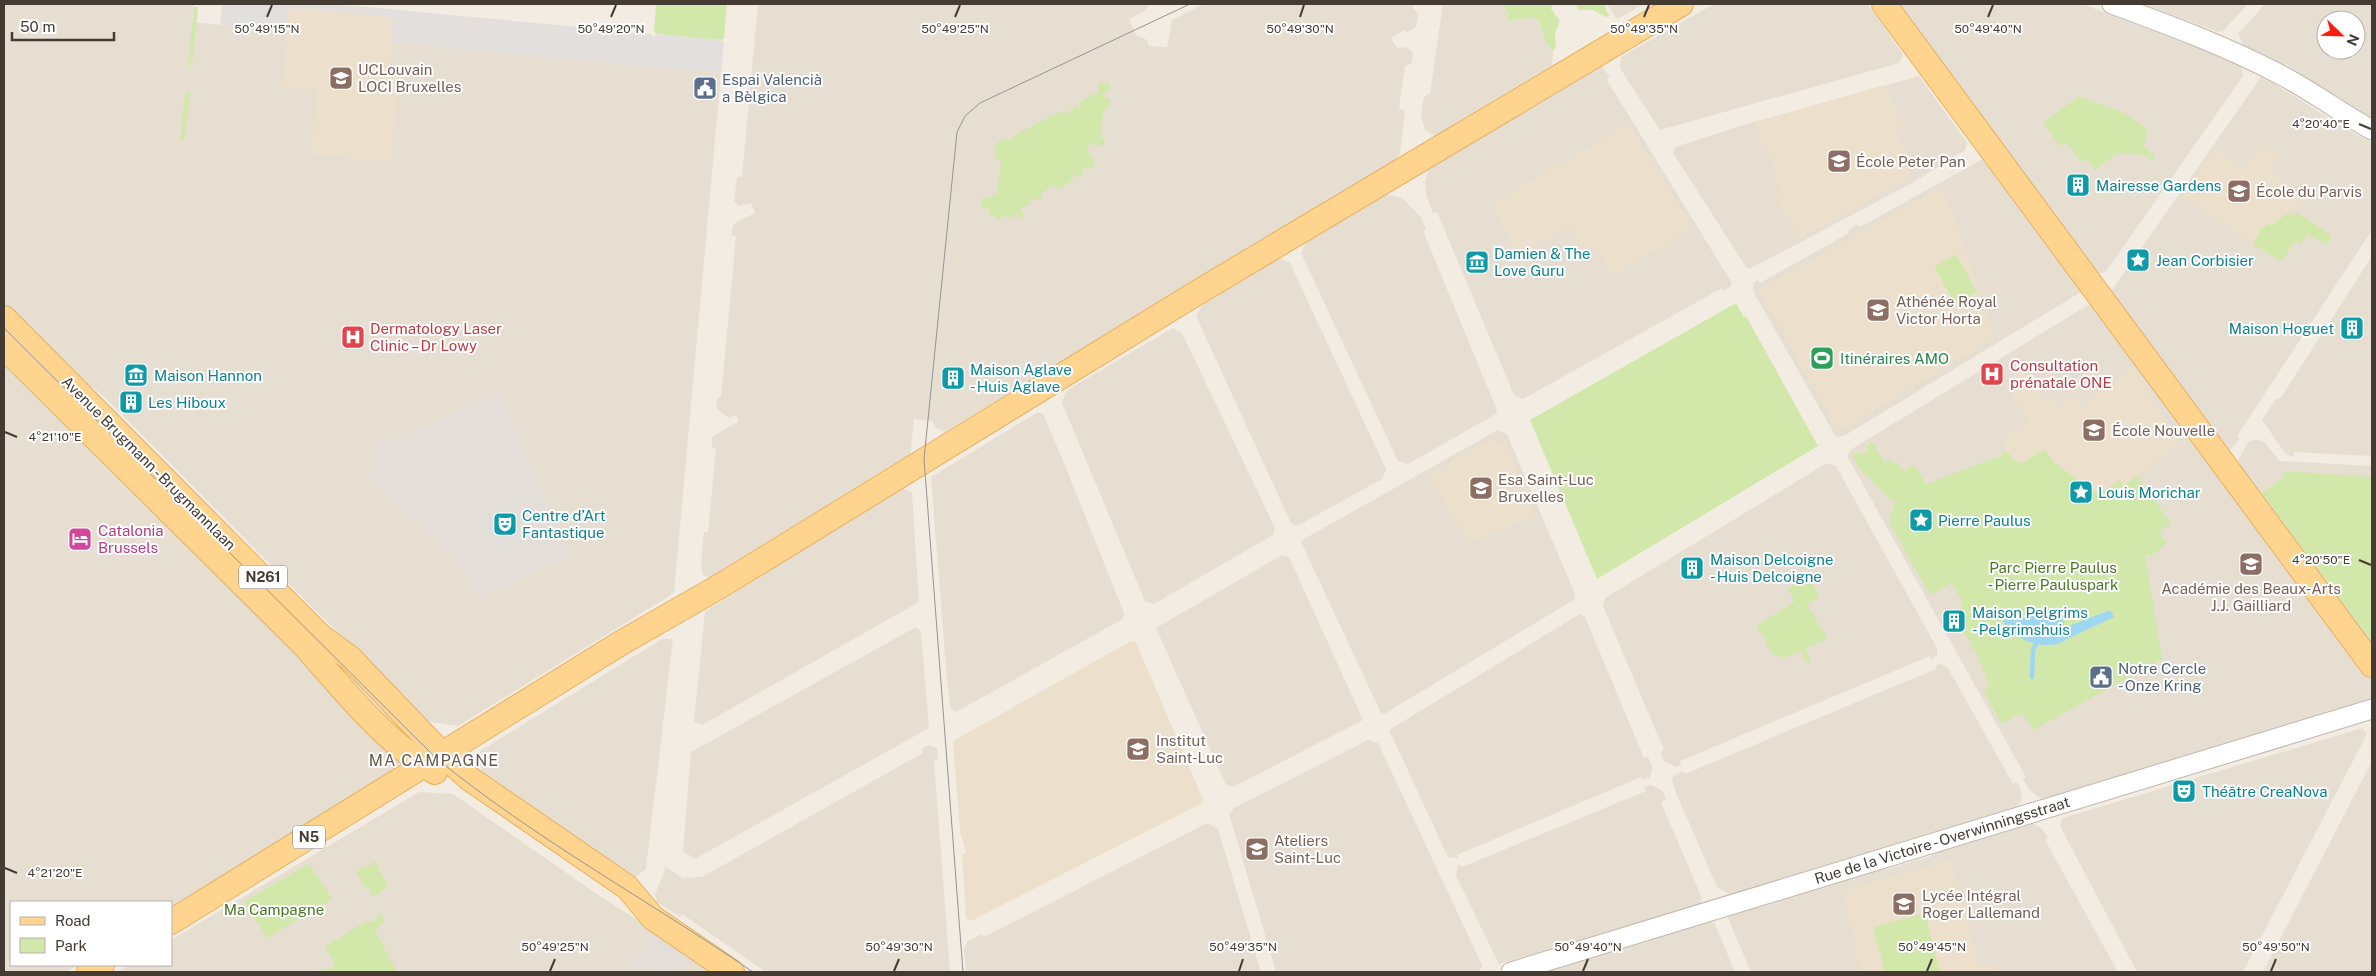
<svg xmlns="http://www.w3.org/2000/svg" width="2376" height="976" font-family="'Public Sans',sans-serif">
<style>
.residential{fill:#e6ded1;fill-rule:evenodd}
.industrial{fill:#e4ded9}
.education{fill:#ece0cd}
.green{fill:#d2e8ab}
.parking{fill:#e2dfdc}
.water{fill:#9dd7f1}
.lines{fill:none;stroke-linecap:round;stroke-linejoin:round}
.stream{stroke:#9dd7f1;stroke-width:4.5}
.minor-casing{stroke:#c1b6a9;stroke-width:21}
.major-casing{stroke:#e6b05e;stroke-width:26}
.minor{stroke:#fff;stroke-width:19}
.major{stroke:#ffd48f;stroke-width:24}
.tram{stroke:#949494;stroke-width:1}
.ticks{fill:none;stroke:#443c33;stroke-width:2}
.labels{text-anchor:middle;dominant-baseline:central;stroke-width:4;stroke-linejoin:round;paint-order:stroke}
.shield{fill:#fff;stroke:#7c7670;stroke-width:1}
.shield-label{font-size:14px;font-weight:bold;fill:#443c33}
.education-label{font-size:15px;fill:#785e54;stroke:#fff;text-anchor:start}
.service-label{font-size:15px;fill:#4e5e75;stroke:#fff;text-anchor:start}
.culture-label{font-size:15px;fill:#0d838f;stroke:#fff;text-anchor:start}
.health-label{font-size:15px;fill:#be3a42;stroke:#fff;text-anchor:start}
.leisure-label{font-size:15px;fill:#27864d;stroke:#fff;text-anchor:start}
.street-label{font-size:15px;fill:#443c33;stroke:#fff}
.hotel-label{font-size:15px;fill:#b23c85;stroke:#fff;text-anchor:start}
.park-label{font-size:15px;fill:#4c7726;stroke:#fff}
.neighbourhood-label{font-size:16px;letter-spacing:1px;fill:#67594a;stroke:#fff}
.ticks-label{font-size:12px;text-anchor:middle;fill:#443c33;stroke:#fff;stroke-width:4;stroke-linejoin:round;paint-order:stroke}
</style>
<rect width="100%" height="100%" fill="#f2ece3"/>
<path class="residential" d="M4,4H194L192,22L286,32L289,8L394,17L392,42L721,73L674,593L458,726L425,721L103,395L76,377L4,309Z
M758,4H1149L1145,11L1129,19L1136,35L1147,40L1149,46L1167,47L1172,20L1204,4H1414L1413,8L1418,14L1416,27L1406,33L1404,30L1391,38L1397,48L1406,47L1413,52L1412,63L1405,66L1399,108L1405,111L1400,153L1394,163L1363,183L1357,182L945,432L936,428L932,421L914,419L910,458L899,464L898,461L735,562L736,565L710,578L703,575L701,564L704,532H708L716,449L712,448V437L739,421L736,415L729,418L716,408L717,398L721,397L736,236L732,235V227L735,223L755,213L751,203L739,206L734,201L737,177H742Z
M1443,4H1503L1509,14L1506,20L1535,18L1540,24L1550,49L1553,51L1552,65L1455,123L1454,129L1435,136L1425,130L1421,115L1424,97L1430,93Z
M1607,4H1644L1617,19Z
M1714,4H1868L1903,54L1899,63L1660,130L1620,68L1621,57Z
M1897,4H2082L2197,47L2229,56L2241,66L2243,76L2105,273H2091Z
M2144,4H2248L2223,31L2218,32Z
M2265,4H2372V121L2286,64L2283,68L2244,46L2238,34ZM2326,20H2356V50H2326Z
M1600,65L1610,77L1607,80L1732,283L1731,286L1724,291L1722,288L1523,399L1514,395L1437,212L1433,213L1427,197L1425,183L1429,169L1438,159Z
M1919,76L1967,143L1965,150L1912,183L1799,243L1749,269L1746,267L1673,153L1675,147L1750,123Z
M2265,76L2276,79L2273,83L2345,128L2372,143V230L2237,436L2240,438L2234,446L2228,451L2110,293L2261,77Z
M1983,159L1990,160L2083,285L2081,292L1844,436L1836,437L1754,293L1753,283L1758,280L1760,283L1849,233L1848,230L1858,224L1860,227Z
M1384,194L1402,198L1421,217L1426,230L1423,231L1497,410L1496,414L1408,464L1398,461L1301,253L1306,242Z
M2372,256V456L2294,452V456H2290L2285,453L2262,420L2276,399H2280Z
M1280,258L1290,263L1386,469L1382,479L1297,526L1291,523L1196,316L1203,304Z
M2088,305H2095L2372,680V702L2352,709L2351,705L2068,791L2069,795L2046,800L2037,796L2029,789L2023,779L2026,777L1847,456L1850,450Z
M1173,328L1182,333L1275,528L1273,535L1154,604L1145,601L1062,403L1065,394L1069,389Z
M4,362L399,731L400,762L394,773L171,908V902H11V965H78L66,972H4Z
M1038,412L1043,414L1061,456L1124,613L1123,619L956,712L951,709L947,680L931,477Z
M1498,430L1507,434L1575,594V599L1384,714L1381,713L1301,542L1304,539Z
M2255,439L2264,442L2280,461L2372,466V651L2236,464L2248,442Z
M1827,463L1836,466L1937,648V655L1931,660L1930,656L1680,761L1681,765L1677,767L1665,762L1660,752L1664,750L1603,606L1605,598Z
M902,488L912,493L919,602L702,725L694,721L705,612Z
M1282,555L1289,557L1363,720L1233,787L1226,785L1156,628Z
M1580,614L1585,617L1644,758L1648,757L1653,768L1650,777L1643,780L1641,777L1457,855L1458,858L1448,857L1389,730Z
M916,627L921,632L929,728L695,859L683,851L691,752Z
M662,639H673L646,869L634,878L510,792L481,775L480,751Z
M1941,664L1948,668L2013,784L2017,782L2020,788L2022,799L2017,808L2001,815L1999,812L1877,849L1878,852L1849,861L1848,858L1751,888V891L1731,895L1717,887L1676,793L1672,781L1674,775L1684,771L1685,774L1936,669L1935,666Z
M2362,728L2367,734L2243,972H2137L2060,826L2063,818Z
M1368,740L1378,743L1482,965L1480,971L1276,972L1229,814L1234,808Z
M929,745L937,748L938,759L934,760L950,972H766L682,914L680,917L657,902L655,894L666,867L683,878L702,877L923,753L921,749Z
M2372,761V972H2263Z
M1651,785L1662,790L1666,799L1661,802L1701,896V903L1696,906L1499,964L1456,876L1458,866L1461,865L1462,867L1646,791L1645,787Z
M419,792L453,794L594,892L717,972H117L130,965H171V940Z
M1207,823L1218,829L1261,972H966L964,949L967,942L982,934L984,937Z
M2032,823L2042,829L2048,838L2045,840L2118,972H1751L1728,918L1729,914L1756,904L1757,907L1824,887L1823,883L1882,865L1884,870L1932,856L1931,851L1960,842L1961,845L2017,828L2016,824Z
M1710,921L1715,924L1735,972H1542Z"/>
<path class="industrial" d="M499,394L569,557L480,596L462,565L367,476L376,467V446Z
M653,933L690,957L680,972H627Z"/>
<path class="education" d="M289,8L394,17L389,68L400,69L391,162L312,155L317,89L282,86Z
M1884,85L1903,126L1897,128L1911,176L1800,239L1783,208L1780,209L1777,197L1781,195L1768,150L1764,151L1756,122Z
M1628,123L1693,228L1612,276L1594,244L1584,249L1569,226L1518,256L1492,204L1562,162L1563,164Z
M2267,145L2281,159L2271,168L2279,177L2281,176L2302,203L2260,232L2253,244L2183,196L2215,149L2242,167Z
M1943,186L1995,338L1838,431L1759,290Z
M2132,367L2151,393L2148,397L2182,442L2124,485L2120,480L2107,490L2097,492L2090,489L2054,462L2050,454L2022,463L2006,451L2002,438L2029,421L2003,382L2025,369L2044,400L2052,395L2058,405L2072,395L2080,406Z
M1492,439L1496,445L1505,441L1536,515L1469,543L1429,475Z
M1131,641L1136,642L1204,802L971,921L966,918L962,855L966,852L960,832L953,741Z
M1952,860L1979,966L1996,965L1995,972H1854L1861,970L1842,891Z"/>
<path class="green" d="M656,4H727L724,38L721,40L657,34L654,32Z
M1503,4H1553L1551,9L1560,21L1555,33L1556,47L1553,51C1542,42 1545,27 1535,18L1506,20L1509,14Z
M1575,4H1604L1609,16L1606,17L1593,10H1579Z
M194,7H198L192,65H188Z
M1102,82L1103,84L1108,82L1110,87L1102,98H1110L1108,110H1104L1100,138L1105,139L1104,146L1091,144L1087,148L1096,165L1086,170L1084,167L1081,170L1083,175L1077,178L1074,174L1071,176L1073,180L1057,190L1054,185L1040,194L1042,198L1036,201L1034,197L1029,200L1032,204L1020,208L1025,217L1020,219L1017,214L1008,219L1006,215L997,220L993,215H990V208L981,209L982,197L991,198L994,193H997L1001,160L995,159L997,142L1008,138L1009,141L1014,138L1013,136L1057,113L1062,111L1064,114L1074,108L1073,106L1075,104L1078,110L1081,109L1079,103L1099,91L1097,84Z
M185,92L190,93L185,139L180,142Z
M2079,96L2127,114L2148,130L2143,147L2155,156L2152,160L2144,155L2117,153L2095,170L2086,158L2081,162L2066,142L2060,146L2043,123Z
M2296,212L2332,236L2326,245L2308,234L2301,244L2295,241L2281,262L2253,244L2260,232L2258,231L2269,223L2271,226L2286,214L2294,215Z
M1956,254L1977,292L1956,305L1934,267Z
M1736,303L1744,317L1746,316L1818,446L1597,579L1530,420Z
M1872,442L1885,463L1890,460L1893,464L1898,462L1904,471L1914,465L1926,484L2000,456L2006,451L2015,461L2022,463L2044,449L2054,462L2093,491L2102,492L2120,480L2124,485L2137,476L2171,523L2159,532L2167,543L2152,555H2145L2162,659L2033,730L2024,715L2021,717L2019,714L2002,724L1983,690L1990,687L1975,650L1971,649L1973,645L1963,632L1968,629L1959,612L1962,610L1960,607L1963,603L1952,583L1930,595L1889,522L1895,501L1894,498L1891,500L1860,469L1852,455L1858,452L1860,455L1868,451L1865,447Z
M2284,471L2372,477V642L2262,493L2284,477Z
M1808,577L1820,596L1807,604L1828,639L1806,648L1811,661L1806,663L1801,651L1782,659L1780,654L1774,657L1757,625L1795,602L1788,589Z
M372,861H375L388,887L373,897L370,895L372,893L369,888L366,889L356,872L366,865L367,867L373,864Z
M309,863L332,899L267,938L244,902Z
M379,912L385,922L375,930L397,972H315L323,968L325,971L335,965L325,947L366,921L375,922Z
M1925,913L1940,972H1885L1873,927Z"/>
<path class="parking" d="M222,4H335L651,34L654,37L657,34L721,40L724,43L721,73L391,42L393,17L289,8L286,32L220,26Z"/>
<path class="water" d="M2051,610L2058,611L2063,616L2064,628L2108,611H2111L2114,617L2067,639C2051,653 2012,641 2003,621L2005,616L2009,614L2024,618Z"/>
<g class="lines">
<path class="stream" d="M2032,677L2033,650L2036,644"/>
<g class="minor-casing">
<path id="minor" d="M2112,4C2169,25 2226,46 2281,75C2312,91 2341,113 2372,130
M1511,972L2372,709"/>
</g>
<g class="major-casing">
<path id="major" d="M1884,4L2372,665
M4,318L320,636L350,658L442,754L470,779L627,887L653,918L732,972
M4,347L304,645C342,688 386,743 435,772
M171,922L621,643L722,585L1195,294L1681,4
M89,972L102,965"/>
</g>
<use href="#minor" class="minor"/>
<use href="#major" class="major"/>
<path class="tram" d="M4,328L436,758C535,839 648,900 753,972
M963,972L924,459L957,132L965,116L980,103L1190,4"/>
</g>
<path class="ticks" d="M267,17L272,5M611,17L616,5M955,17L960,5M1300,17L1304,5M1644,17L1649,5M1988,17L1993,5M2359,124L2371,129M5,432L17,437M2359,560L2371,565M5,868L17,873M550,971L555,959M894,971L899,959M1239,971L1243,959M1583,971L1588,959M1927,971L1932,959M2271,971L2276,959"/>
<defs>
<g id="university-square" transform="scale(1.25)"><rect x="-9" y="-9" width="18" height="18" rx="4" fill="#8d6e63" stroke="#fff"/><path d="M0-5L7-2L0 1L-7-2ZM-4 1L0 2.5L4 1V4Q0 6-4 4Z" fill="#fff"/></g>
<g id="civic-square" transform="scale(1.25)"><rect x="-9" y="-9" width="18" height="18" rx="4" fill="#5c6f8a" stroke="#fff"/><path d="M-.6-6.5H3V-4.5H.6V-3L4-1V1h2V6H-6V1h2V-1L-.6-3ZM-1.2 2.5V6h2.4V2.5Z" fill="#fff"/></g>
<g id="school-square" transform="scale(1.25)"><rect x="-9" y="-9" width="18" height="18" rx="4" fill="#8d6e63" stroke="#fff"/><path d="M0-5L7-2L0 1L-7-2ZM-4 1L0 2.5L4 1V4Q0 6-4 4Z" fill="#fff"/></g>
<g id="building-square" transform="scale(1.25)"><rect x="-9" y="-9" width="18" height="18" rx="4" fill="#0f9aa8" stroke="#fff"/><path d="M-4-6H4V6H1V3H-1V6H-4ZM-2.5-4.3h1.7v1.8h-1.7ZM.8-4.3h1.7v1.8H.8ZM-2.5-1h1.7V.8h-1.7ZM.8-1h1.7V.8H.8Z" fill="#fff"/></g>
<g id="sight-square" transform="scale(1.25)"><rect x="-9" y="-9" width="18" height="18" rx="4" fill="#0f9aa8" stroke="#fff"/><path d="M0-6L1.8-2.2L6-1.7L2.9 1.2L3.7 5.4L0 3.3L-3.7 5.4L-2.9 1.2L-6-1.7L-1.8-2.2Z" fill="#fff"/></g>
<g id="museum-square" transform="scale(1.25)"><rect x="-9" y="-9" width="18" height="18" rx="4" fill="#0f9aa8" stroke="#fff"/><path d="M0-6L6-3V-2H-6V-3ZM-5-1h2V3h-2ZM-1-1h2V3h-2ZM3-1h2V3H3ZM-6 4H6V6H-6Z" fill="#fff"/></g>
<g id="hospital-square" transform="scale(1.25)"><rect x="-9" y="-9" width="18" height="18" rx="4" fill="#e0444e" stroke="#fff"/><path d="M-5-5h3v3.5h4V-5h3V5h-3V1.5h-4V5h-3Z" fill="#fff"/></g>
<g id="stadium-square" transform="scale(1.25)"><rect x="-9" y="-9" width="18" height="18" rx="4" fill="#2e9e5b" stroke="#fff"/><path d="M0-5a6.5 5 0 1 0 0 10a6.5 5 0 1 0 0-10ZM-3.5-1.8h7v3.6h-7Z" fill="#fff"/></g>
<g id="theatre-square" transform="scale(1.25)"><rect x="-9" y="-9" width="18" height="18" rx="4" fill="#0f9aa8" stroke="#fff"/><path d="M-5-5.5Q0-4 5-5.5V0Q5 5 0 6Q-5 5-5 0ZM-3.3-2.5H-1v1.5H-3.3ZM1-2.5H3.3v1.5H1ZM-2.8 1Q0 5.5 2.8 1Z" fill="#fff"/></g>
<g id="hotel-square" transform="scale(1.25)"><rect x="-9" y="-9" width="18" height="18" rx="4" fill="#d1479c" stroke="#fff"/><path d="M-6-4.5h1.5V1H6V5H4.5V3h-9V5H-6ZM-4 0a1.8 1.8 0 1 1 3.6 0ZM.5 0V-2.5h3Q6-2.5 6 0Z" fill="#fff"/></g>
</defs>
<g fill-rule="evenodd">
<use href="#university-square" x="341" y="78"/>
<use href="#civic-square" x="705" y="88"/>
<use href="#school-square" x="1839" y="161"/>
<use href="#building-square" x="2078" y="185"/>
<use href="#school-square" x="2239" y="191"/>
<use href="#sight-square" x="2138" y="260"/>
<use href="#museum-square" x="1477" y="262"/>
<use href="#school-square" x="1878" y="310"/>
<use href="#building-square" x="2352" y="328"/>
<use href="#hospital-square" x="353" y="337"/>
<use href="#stadium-square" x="1822" y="358"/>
<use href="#hospital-square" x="1992" y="374"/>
<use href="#museum-square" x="136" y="375"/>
<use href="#building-square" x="953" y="378"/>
<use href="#building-square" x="131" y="402"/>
<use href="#school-square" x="2094" y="430"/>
<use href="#university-square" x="1481" y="488"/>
<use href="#sight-square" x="2081" y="492"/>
<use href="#sight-square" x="1921" y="520"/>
<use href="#theatre-square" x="505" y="524"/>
<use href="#hotel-square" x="80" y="539"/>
<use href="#school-square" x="2251" y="564"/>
<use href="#building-square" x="1692" y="568"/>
<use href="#building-square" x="1954" y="621"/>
<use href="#civic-square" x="2101" y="677"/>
<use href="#school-square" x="1138" y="749"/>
<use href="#theatre-square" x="2184" y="791"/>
<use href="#university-square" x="1257" y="849"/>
<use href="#school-square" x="1904" y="904"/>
</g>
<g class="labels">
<g class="shield">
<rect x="239" y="565.5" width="48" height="23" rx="4"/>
<rect x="293" y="825.5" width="32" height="23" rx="4"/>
</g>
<g class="shield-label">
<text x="263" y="577">N261</text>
<text x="309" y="837">N5</text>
</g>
<g class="education-label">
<text x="358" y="69">UCLouvain<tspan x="358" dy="17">LOCI Bruxelles</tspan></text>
<text x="1856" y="161">École Peter Pan</text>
<text x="2256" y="191">École du Parvis</text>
<text x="1896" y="301">Athénée Royal<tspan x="1896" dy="17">Victor Horta</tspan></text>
<text x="2112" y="430">École Nouvelle</text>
<text x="1498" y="479">Esa Saint-Luc<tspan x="1498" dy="17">Bruxelles</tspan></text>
<text x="2251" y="588" text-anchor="middle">Académie des Beaux-Arts<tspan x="2251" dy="17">J.J. Gailliard</tspan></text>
<text x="1156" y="740">Institut<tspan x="1156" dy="17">Saint-Luc</tspan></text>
<text x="1274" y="840">Ateliers<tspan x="1274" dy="17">Saint-Luc</tspan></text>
<text x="1922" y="895">Lycée Intégral<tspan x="1922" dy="17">Roger Lallemand</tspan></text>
</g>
<g class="service-label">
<text x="722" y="79">Espai Valencià<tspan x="722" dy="17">a Bèlgica</tspan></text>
<text x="2118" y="668">Notre Cercle<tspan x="2118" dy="17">- Onze Kring</tspan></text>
</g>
<g class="culture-label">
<text x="2096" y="185">Mairesse Gardens</text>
<text x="1494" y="253">Damien &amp; The<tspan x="1494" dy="17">Love Guru</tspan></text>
<text x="2156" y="260">Jean Corbisier</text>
<text x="2334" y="328" text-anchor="end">Maison Hoguet</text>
<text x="970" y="369">Maison Aglave<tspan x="970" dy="17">- Huis Aglave</tspan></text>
<text x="154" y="375">Maison Hannon</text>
<text x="148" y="402">Les Hiboux</text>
<text x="2098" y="492">Louis Morichar</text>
<text x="522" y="515">Centre d’Art<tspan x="522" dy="17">Fantastique</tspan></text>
<text x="1938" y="520">Pierre Paulus</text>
<text x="1710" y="559">Maison Delcoigne<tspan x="1710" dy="17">- Huis Delcoigne</tspan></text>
<text x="1972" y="612">Maison Pelgrims<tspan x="1972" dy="17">- Pelgrimshuis</tspan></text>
<text x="2202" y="791">Théâtre CreaNova</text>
</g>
<g class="health-label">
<text x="370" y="328">Dermatology Laser<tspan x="370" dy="17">Clinic – Dr Lowy</tspan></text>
<text x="2010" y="365">Consultation<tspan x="2010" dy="17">prénatale ONE</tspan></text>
</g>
<g class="leisure-label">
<text x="1840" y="358">Itinéraires AMO</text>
</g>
<g class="street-label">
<text transform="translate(149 463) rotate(45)">Avenue Brugmann - Brugmannlaan</text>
<text transform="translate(1942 840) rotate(-17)">Rue de la Victoire - Overwinningsstraat</text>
</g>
<g class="hotel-label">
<text x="98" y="530">Catalonia<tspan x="98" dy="17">Brussels</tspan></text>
</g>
<g class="park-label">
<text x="2053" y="567">Parc Pierre Paulus<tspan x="2053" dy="17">- Pierre Pauluspark</tspan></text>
<text x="274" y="909">Ma Campagne</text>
</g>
<g class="neighbourhood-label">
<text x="434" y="760">MA CAMPAGNE</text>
</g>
</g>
<g class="ticks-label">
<text x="267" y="33">50°49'15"N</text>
<text x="611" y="33">50°49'20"N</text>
<text x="955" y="33">50°49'25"N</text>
<text x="1300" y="33">50°49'30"N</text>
<text x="1644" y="33">50°49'35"N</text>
<text x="1988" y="33">50°49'40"N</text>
<text x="2321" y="128">4°20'40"E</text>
<text x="55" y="441">4°21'10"E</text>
<text x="2321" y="564">4°20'50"E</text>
<text x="55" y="877">4°21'20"E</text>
<text x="555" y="951">50°49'25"N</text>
<text x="899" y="951">50°49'30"N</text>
<text x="1243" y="951">50°49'35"N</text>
<text x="1588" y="951">50°49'40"N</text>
<text x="1932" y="951">50°49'45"N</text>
<text x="2276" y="951">50°49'50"N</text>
</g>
<rect width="2376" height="976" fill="none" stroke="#443c33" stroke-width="10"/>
<rect x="10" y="901" width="162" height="65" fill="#ffffff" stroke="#b4b1ad"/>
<rect x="20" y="917" width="25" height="8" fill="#ffd48f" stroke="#b4b1ad"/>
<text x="55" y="926" font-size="15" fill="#443c33">Road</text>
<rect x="20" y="938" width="25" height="15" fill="#d2e8ab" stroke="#b4b1ad"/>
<text x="55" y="951" font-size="15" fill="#443c33">Park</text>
<g transform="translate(2341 35) rotate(113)"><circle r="24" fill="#ffffff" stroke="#b4b1ad"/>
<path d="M0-4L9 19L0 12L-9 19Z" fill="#ff1b0e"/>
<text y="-8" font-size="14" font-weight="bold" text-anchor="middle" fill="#443c33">N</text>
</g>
<path d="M12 32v8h102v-8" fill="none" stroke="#443c33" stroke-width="2.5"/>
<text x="20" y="32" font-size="15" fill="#443c33" stroke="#ffffff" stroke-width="4" paint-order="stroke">50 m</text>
</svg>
